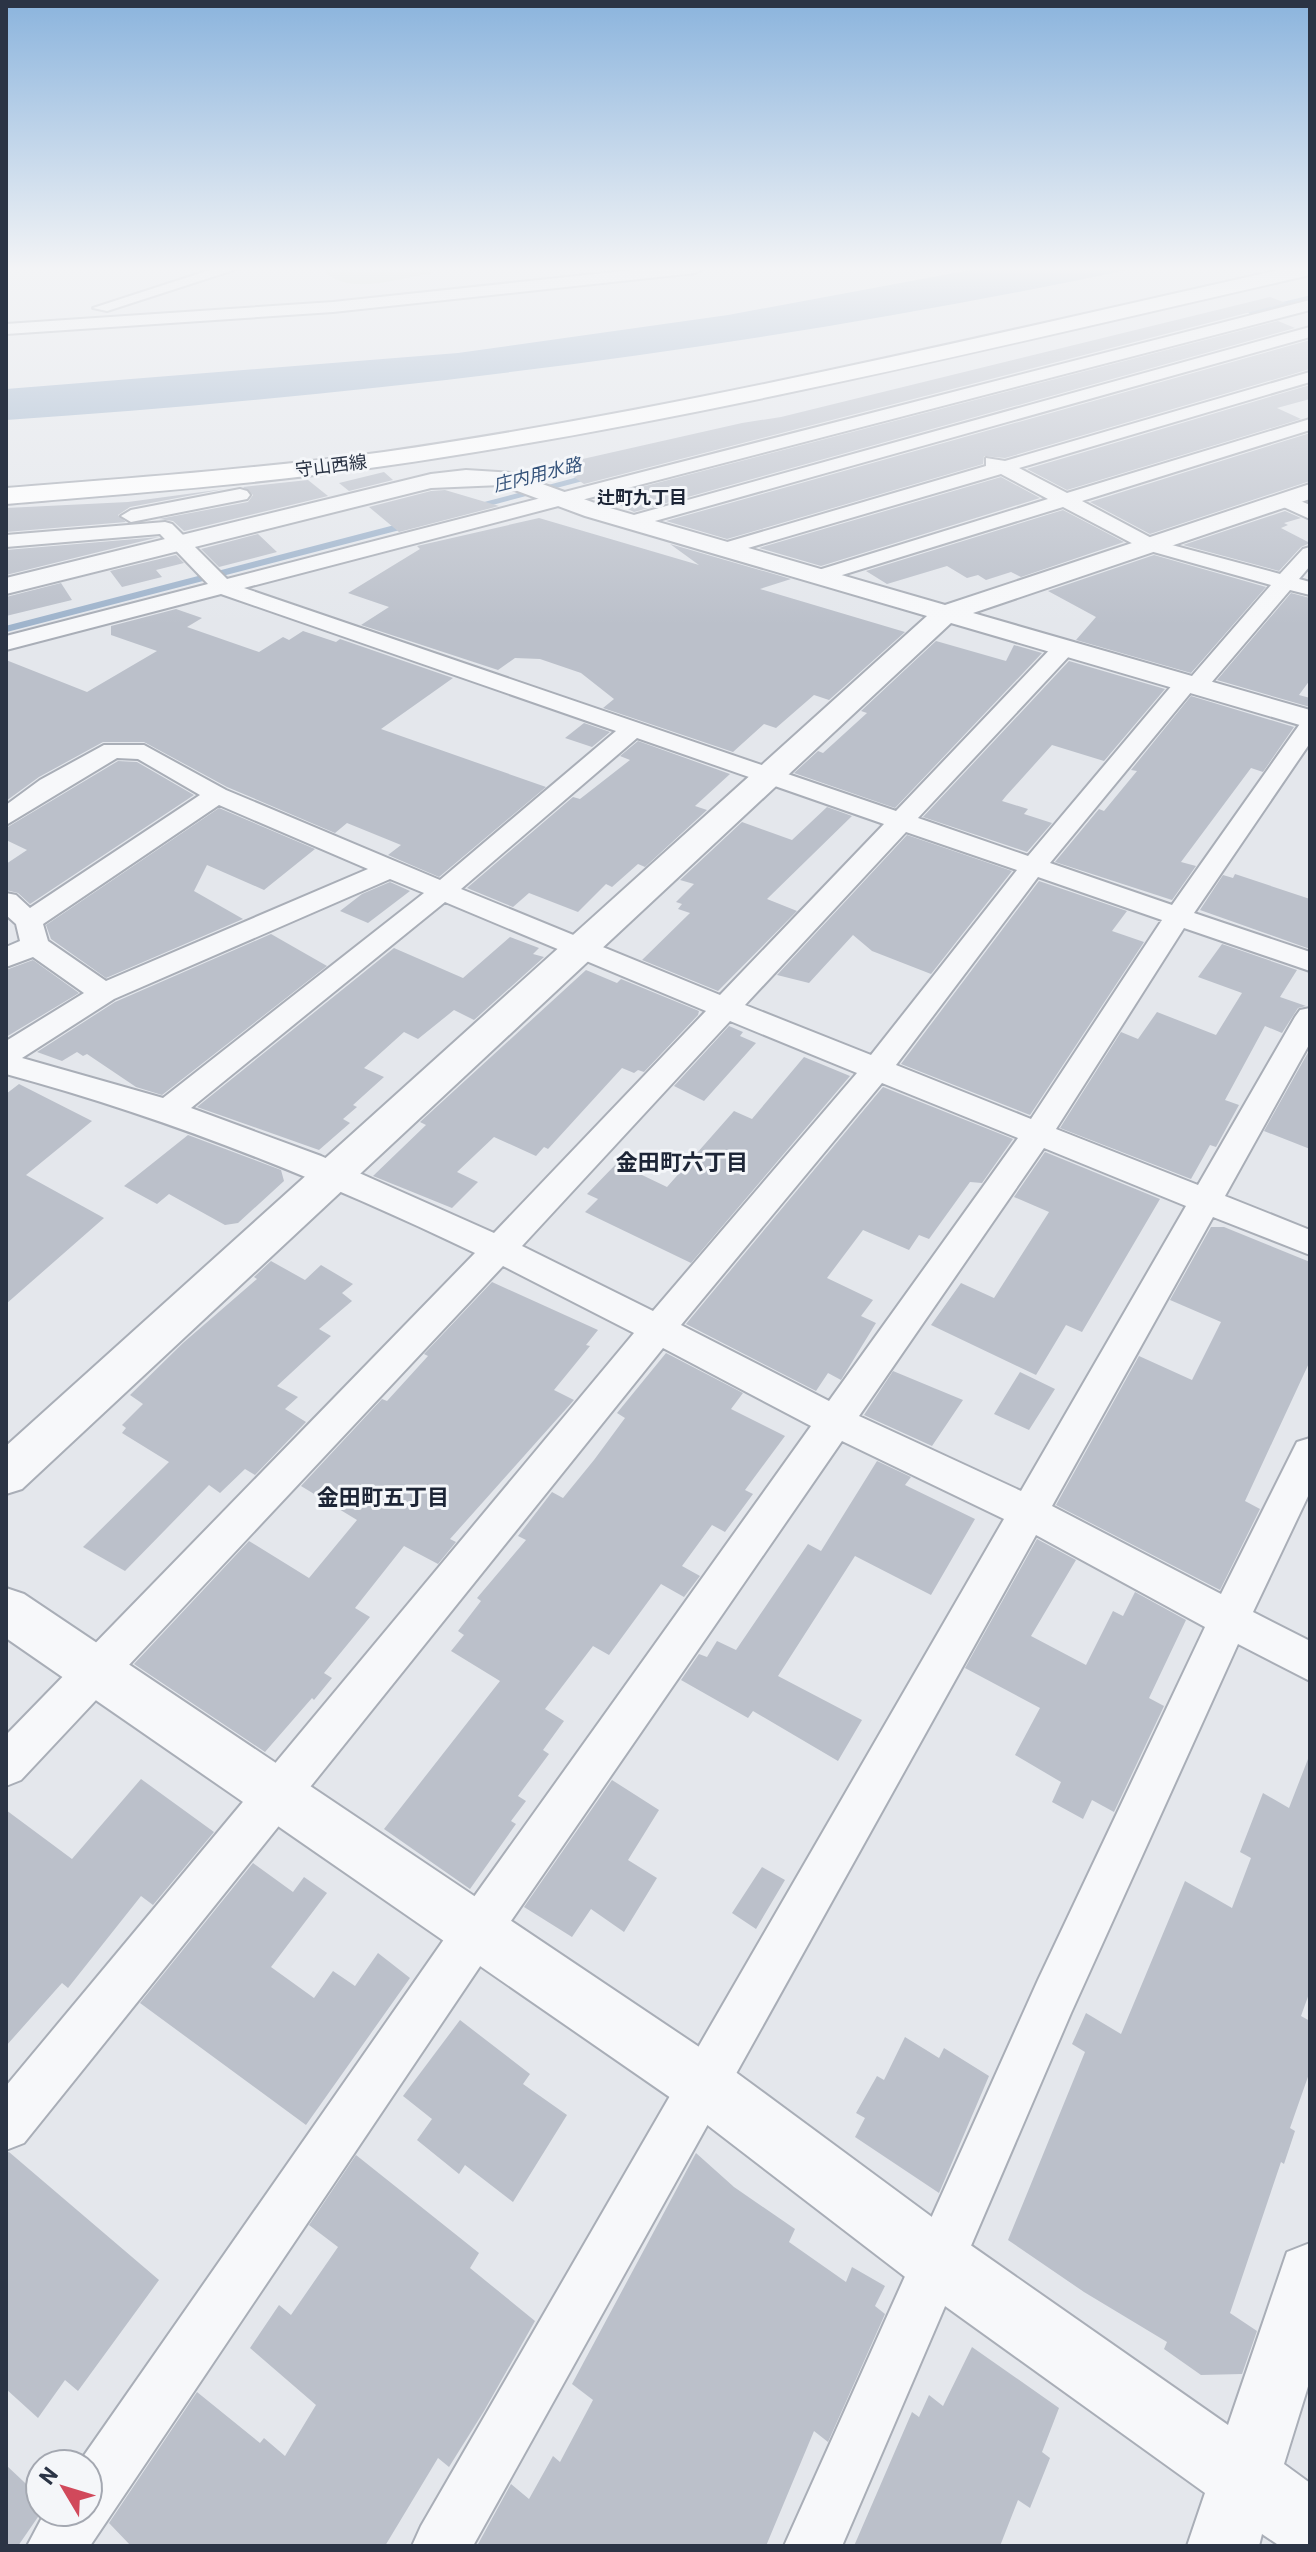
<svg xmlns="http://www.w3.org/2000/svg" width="1316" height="2552" font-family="Barlow,'Noto Sans JP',sans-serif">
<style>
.green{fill:#c9d6c5}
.water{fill:#9fb4cc}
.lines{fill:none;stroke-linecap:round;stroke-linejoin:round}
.stream-far1{stroke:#9fb4cc;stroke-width:5}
.stream{stroke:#9fb4cc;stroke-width:6}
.building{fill:#bbc0ca}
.minor-casing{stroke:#a9aeb7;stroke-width:4}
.tertiary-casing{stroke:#a9aeb7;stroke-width:4}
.secondary-casing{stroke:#a9aeb7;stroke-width:4}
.minor{fill:#f7f8fa;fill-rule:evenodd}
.tertiary{fill:#f7f8fa;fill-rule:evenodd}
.secondary{fill:#fff;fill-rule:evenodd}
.labels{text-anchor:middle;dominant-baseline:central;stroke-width:6;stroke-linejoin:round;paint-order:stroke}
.far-street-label{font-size:18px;fill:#2b3445;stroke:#f4f6f9}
.far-water-label{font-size:18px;font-style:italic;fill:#34527a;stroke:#f4f6f9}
.far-neighbourhood-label{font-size:18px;font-weight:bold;fill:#1d2536;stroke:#f4f6f9}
.neighbourhood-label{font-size:22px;font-weight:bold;fill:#1d2536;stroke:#f4f6f9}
</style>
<rect width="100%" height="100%" fill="#e4e7ec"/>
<path class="green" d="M322,268H433L430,274C398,278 344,298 322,268Z"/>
<path class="water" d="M981,268H1137C764,347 387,394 6,420V389L458,353L728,315Z"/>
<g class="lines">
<path class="stream-far1" d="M1251,312L1310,298
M479,506L588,477"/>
<path class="stream" d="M6,629L403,526"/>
</g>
<path class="building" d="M1270,297L1286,303L584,484L556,465L742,423L781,417Z
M1278,321L1295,328L634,512L603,497Z
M1310,340V369L1005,458L984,456L983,464L727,539L666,521Z
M1310,385V399L1277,408L1301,419L1067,490L1027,469Z
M1310,433V481L1150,534L1090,502Z
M384,472L393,480L349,491L339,483Z
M1001,477L1040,498L821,566L759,548Z
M308,480L328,496L184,531L173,521L159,519L248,502L253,495L243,487Z
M224,489L130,507L118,515L126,522L6,532V508L128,502Z
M431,491L445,490L499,506L399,532L369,507Z
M1063,510L1124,542L1021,577L1011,572L986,580L978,575L967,578L947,566L887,584L866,571Z
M1285,511L1301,518L1284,523L1288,525L1281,528L1310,543L1301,547L1279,571L1183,545Z
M539,518L699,565L670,544L791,579L760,589L905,632L829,700L814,695L776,728L764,724L733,752L603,708L614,699L581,673L540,659L515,658L498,670L361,625L389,607L348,593L420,549L417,546Z
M258,534L277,552L219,567L201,549Z
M159,537L6,575V550Z
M176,555L184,563L156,570L162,577L122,587L110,571Z
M1154,555L1266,587L1191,673L1076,640L1096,617L1048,591Z
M61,583L72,600L6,616V597Z
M1291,593L1310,598V680L1299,695L1310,698V707L1217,680Z
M176,609L202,618L187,627L259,652L283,637L289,640L303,631L336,642L340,639L453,678L381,729L546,787L439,877L388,855L401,845L347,823L335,833L227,787L144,742H103L39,777L6,801V660L87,692L157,651L111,635V626Z
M936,641L1006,661L1014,645L1042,653L895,808L794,773L818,751L823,753L867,713L861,711Z
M1069,661L1165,689L1104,761L1052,745L1006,796L1002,801L1028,809L1024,814L1052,823L1027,852L923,817Z
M1191,696L1294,727L1263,772L1251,768L1181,862L1196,866L1172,900L1055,862L1099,809L1104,811L1137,771L1131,770Z
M584,723L610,732L592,747L565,738Z
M638,741L730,774L695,806L707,810L645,867L638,864L612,887L606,884L578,912L529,893L513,907L467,888L573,797L580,799L630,760L620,756Z
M118,761L137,762L194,795L30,904L18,893L6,890V864L27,850L6,840V828Z
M827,807L852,816L767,899L797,911L718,991L642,960L690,913L678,909L682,904L676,902L694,884L680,880L742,822L792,840Z
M219,808L315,849L264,890L207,865L194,891L243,919L106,978L51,939L46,925Z
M907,835L1012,871L931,974L872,951L853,935L809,983L777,975Z
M1235,874L1310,899V949L1200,910L1223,875L1233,878Z
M1039,881L1127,911L1112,931L1144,942L1030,1115L901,1064Z
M390,882L410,891L368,923L340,911L362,894Z
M271,934L327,966L162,1095L136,1087L87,1054L83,1056L77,1052L62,1061L37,1052L115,1002Z
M510,937L539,948L533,954L544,957L474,1020L454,1010L418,1039L404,1032L364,1068L384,1077L353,1105L357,1107L343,1119L350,1123L319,1150L197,1107L394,948L463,978Z
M1222,944L1297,970L1280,997L1306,1006L1298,1008L1282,1033L1265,1026L1225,1100L1239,1105L1216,1147L1210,1145L1191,1179L1060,1128L1121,1032L1138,1039L1157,1012L1216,1035L1242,993L1198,977Z
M33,960L79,993L6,1037V970Z
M586,970L617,983L621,979L699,1011L698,1015L644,1072L638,1070L634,1073L622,1068L548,1149L544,1147L536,1156L494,1137L457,1172L478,1182L452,1208L373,1176L426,1125L420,1122Z
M729,1026L743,1032L740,1036L756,1043L704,1101L674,1086Z
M1310,1049V1149L1264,1131Z
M804,1057L850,1076L691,1263L585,1212L598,1199L587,1194L617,1163L667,1187L734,1111L752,1119Z
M19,1084L92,1121L26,1175L104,1218L6,1304V1094Z
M883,1087L1013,1139L982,1183L970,1182L929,1239L919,1235L909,1250L863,1230L827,1278L873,1300L861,1316L876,1323L841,1380L828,1373L816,1391L686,1324Z
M188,1135L281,1170L284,1181L238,1223L225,1225L169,1194L157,1204L124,1186Z
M1045,1152L1160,1199L1082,1332L1066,1325L1036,1375L931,1325L961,1283L994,1298L1049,1212L1014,1197Z
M1211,1227H1224L1310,1262V1361L1245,1501L1260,1509L1220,1590L1056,1505L1139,1356L1192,1380L1221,1322L1170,1300Z
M271,1261L305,1280L321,1265L353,1284L342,1293L352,1301L319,1329L331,1336L277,1386L298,1397L285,1409L306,1422L255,1475L245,1469L220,1493L209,1485L125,1571L83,1547L169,1462L122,1433L126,1428L122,1425L143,1404L130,1395L183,1343L257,1279L254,1277Z
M492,1282L598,1330L586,1345L590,1346L554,1390L574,1400L450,1539L456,1542L438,1564L404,1546L355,1608L370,1617L324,1673L332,1678L314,1700L312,1698L265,1752L134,1664L249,1541L309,1578L357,1520L301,1486L382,1399L387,1401L428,1356L424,1354Z
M666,1353L743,1393L731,1409L785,1436L745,1490L753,1494L725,1532L712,1525L682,1566L700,1576L684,1597L661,1584L609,1655L593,1646L545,1709L564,1721L543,1750L549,1754L518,1796L526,1801L511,1821L516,1824L470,1889L384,1829L500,1681L451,1651L464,1635L458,1631L481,1601L477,1598L526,1540L518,1536L552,1492L563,1498L594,1460L625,1418L617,1413Z
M893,1371L963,1400L932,1446L864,1415Z
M1020,1372L1055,1389L1029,1430L994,1414Z
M877,1461L911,1477L905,1485L975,1519L931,1595L855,1556L778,1676L862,1720L838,1761L753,1711L748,1718L681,1680L699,1654L707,1657L717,1641L736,1650L808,1544L821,1551Z
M1037,1539L1076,1560L1031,1636L1086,1665L1113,1611L1123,1616L1135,1592L1186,1620L1149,1698L1164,1706L1114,1812L1092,1800L1083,1819L1052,1802L1061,1782L1015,1755L1040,1708L965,1668Z
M1308,1759L1310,1991L1301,2016L1310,2021V2071L1290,2128L1295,2131L1284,2164L1281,2162L1230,2313L1257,2331L1242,2374L1201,2375L1164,2349L1167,2342L1084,2292L1008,2240L1085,2052L1072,2044L1086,2013L1121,2034L1185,1881L1232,1908L1251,1858L1240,1852L1263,1793L1289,1808Z
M141,1779L214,1832L153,1905L141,1896L68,1988L62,1983L6,2046V1810L72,1859Z
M612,1780L659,1810L628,1860L657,1878L624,1932L591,1909L572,1937L524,1907Z
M253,1863L293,1892L304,1877L327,1893L271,1967L314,1998L333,1971L355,1986L378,1953L410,1978L306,2125L140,2003Z
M762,1867L785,1880L756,1929L732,1913Z
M460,2020L530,2074L523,2084L567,2115L513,2202L465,2165L459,2174L417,2140L432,2119L403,2096Z
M905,2037L939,2058L944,2048L989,2076L939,2193L855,2137L865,2118L856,2113L877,2076L884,2080Z
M9,2152L159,2280L78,2391L65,2380L38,2418L6,2389V2153Z
M696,2153L734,2187L795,2229L789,2242L846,2282L852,2267L885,2286L875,2306L885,2314L828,2442L814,2431L766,2546H477L511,2484L529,2499L553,2456L560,2462L593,2400L572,2384Z
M356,2155L479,2253L470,2268L535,2321L484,2411L449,2467L438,2458L385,2546H131L109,2523L197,2392L260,2443L264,2438L285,2456L316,2405L250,2348L279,2305L291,2315L338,2247L309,2225Z
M972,2347L1059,2408L1042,2452L1050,2458L1030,2508L1018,2500L1000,2546H854L912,2412L919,2417L929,2395L943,2406Z
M6,2465L40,2497V2514L18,2546H6Z"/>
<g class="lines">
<g class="minor-casing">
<path id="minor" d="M216,268H240L107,311L93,308Z
M652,268H703L695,273L333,312L6,334V324L333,302Z
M1310,300V310L244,588L896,811L1057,642H1073L1076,647L1073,652L918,818L1028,856L1179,677L1192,676L1271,585L1143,549L1063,507L826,580L819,582L808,576L812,572L1048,499L1001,474L731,553L724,555L714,549L717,545L986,466V458L1005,461L1310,372V382L1019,468L1067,493L1310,419V430L1082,501L1157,541L1280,574L1303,549L1310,547V566L1299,579L1310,582V595L1290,590L1205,690L1192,691L1050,863L1172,905L1302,721L1310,719V743L1194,913L1310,952V971L1184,928L1056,1129L1198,1185L1295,1017L1300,1010L1310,1008V1043L1225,1196L1310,1230V1255L1213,1217L1052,1506L1221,1594L1297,1442L1310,1438V1492L1253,1612L1310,1641V1681L1238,1644L1071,2013L842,2546H784L1038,1980L1205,1627L1036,1535L473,2546H412L421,2526L1004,1519L842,1441L493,1947L90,2546H27L45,2512H88V2464H78L461,1915L811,1426L663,1348L24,2143L6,2150V2086L634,1333L503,1266L21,1780L6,1786V1735L475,1253C323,1180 169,1118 6,1074V1041L84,993L33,957L6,967V947L20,941L16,924L6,915V893L16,895L30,908L200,795L138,759L117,758L6,825V805L40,780L104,745H144L226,790L440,880L616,731L221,594L6,650V636L208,584L160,534L6,547V535L165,522L172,524L227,579ZM637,738L884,824L720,995L461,889ZM219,805L368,869L106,981L48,941L43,924ZM906,832L1017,870L871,1055L745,1005ZM1038,877L1162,920L1031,1119L896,1065ZM390,879L424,893L163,1098L22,1058L114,999ZM445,902L706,1011L494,1233L321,1156L191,1108ZM730,1021L857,1073L653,1311L522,1246ZM882,1083L1018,1138L829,1401L681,1325ZM1044,1148L1186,1206L1021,1491L859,1416Z
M1310,327V337L637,526L630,528L620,522L623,518Z
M240,489L247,491L250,495L247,499L131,522L121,516L131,510Z
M1284,494L1310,505V519L1277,504L1274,500L1277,496Z"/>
</g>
<g class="tertiary-casing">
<path id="tertiary" d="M466,470L512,473L603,506L945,605L1310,484V499L973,613L1310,710V728L951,623L22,1489L6,1494V1446L927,616L585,516L501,485L431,488L6,594V578L431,474Z
M6,1588L24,1594L726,2065L959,2237L1228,2425L1287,2252L1310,2243V2380L1284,2464L1310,2483V2546H1280L1262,2534L1259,2546H1187L1205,2493L913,2283L684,2107L6,1638Z"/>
</g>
<g class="secondary-casing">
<path id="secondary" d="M1288,268H1310V275C1003,345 696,421 384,466C259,484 132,493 6,504V488C132,478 258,469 384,452C688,408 988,335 1288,268Z"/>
</g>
<use href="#minor" class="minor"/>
<use href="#tertiary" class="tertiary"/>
<use href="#secondary" class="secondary"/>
</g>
<linearGradient id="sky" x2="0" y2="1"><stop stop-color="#8bb4dd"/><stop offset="0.43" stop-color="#f3f4f6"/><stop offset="1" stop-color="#f3f4f6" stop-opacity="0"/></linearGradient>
<rect width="1316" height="625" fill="url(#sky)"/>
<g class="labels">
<g class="far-street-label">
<text transform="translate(331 465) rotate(-7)">守山西線</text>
</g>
<g class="far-water-label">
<text transform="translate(537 474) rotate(-14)">庄内用水路</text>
</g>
<g class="far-neighbourhood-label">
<text x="642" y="497">辻町九丁目</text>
</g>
<g class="neighbourhood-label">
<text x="682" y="1161">金田町六丁目</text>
<text x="383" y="1496">金田町五丁目</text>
</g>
</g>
<rect width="1316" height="2552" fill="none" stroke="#2b3445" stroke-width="16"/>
<g transform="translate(64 2488) rotate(308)"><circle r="38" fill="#f4f6f9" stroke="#a4a8b1" stroke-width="2"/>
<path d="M0-6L14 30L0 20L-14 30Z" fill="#d1495b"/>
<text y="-12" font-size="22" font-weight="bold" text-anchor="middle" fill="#2b3445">N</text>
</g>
</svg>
